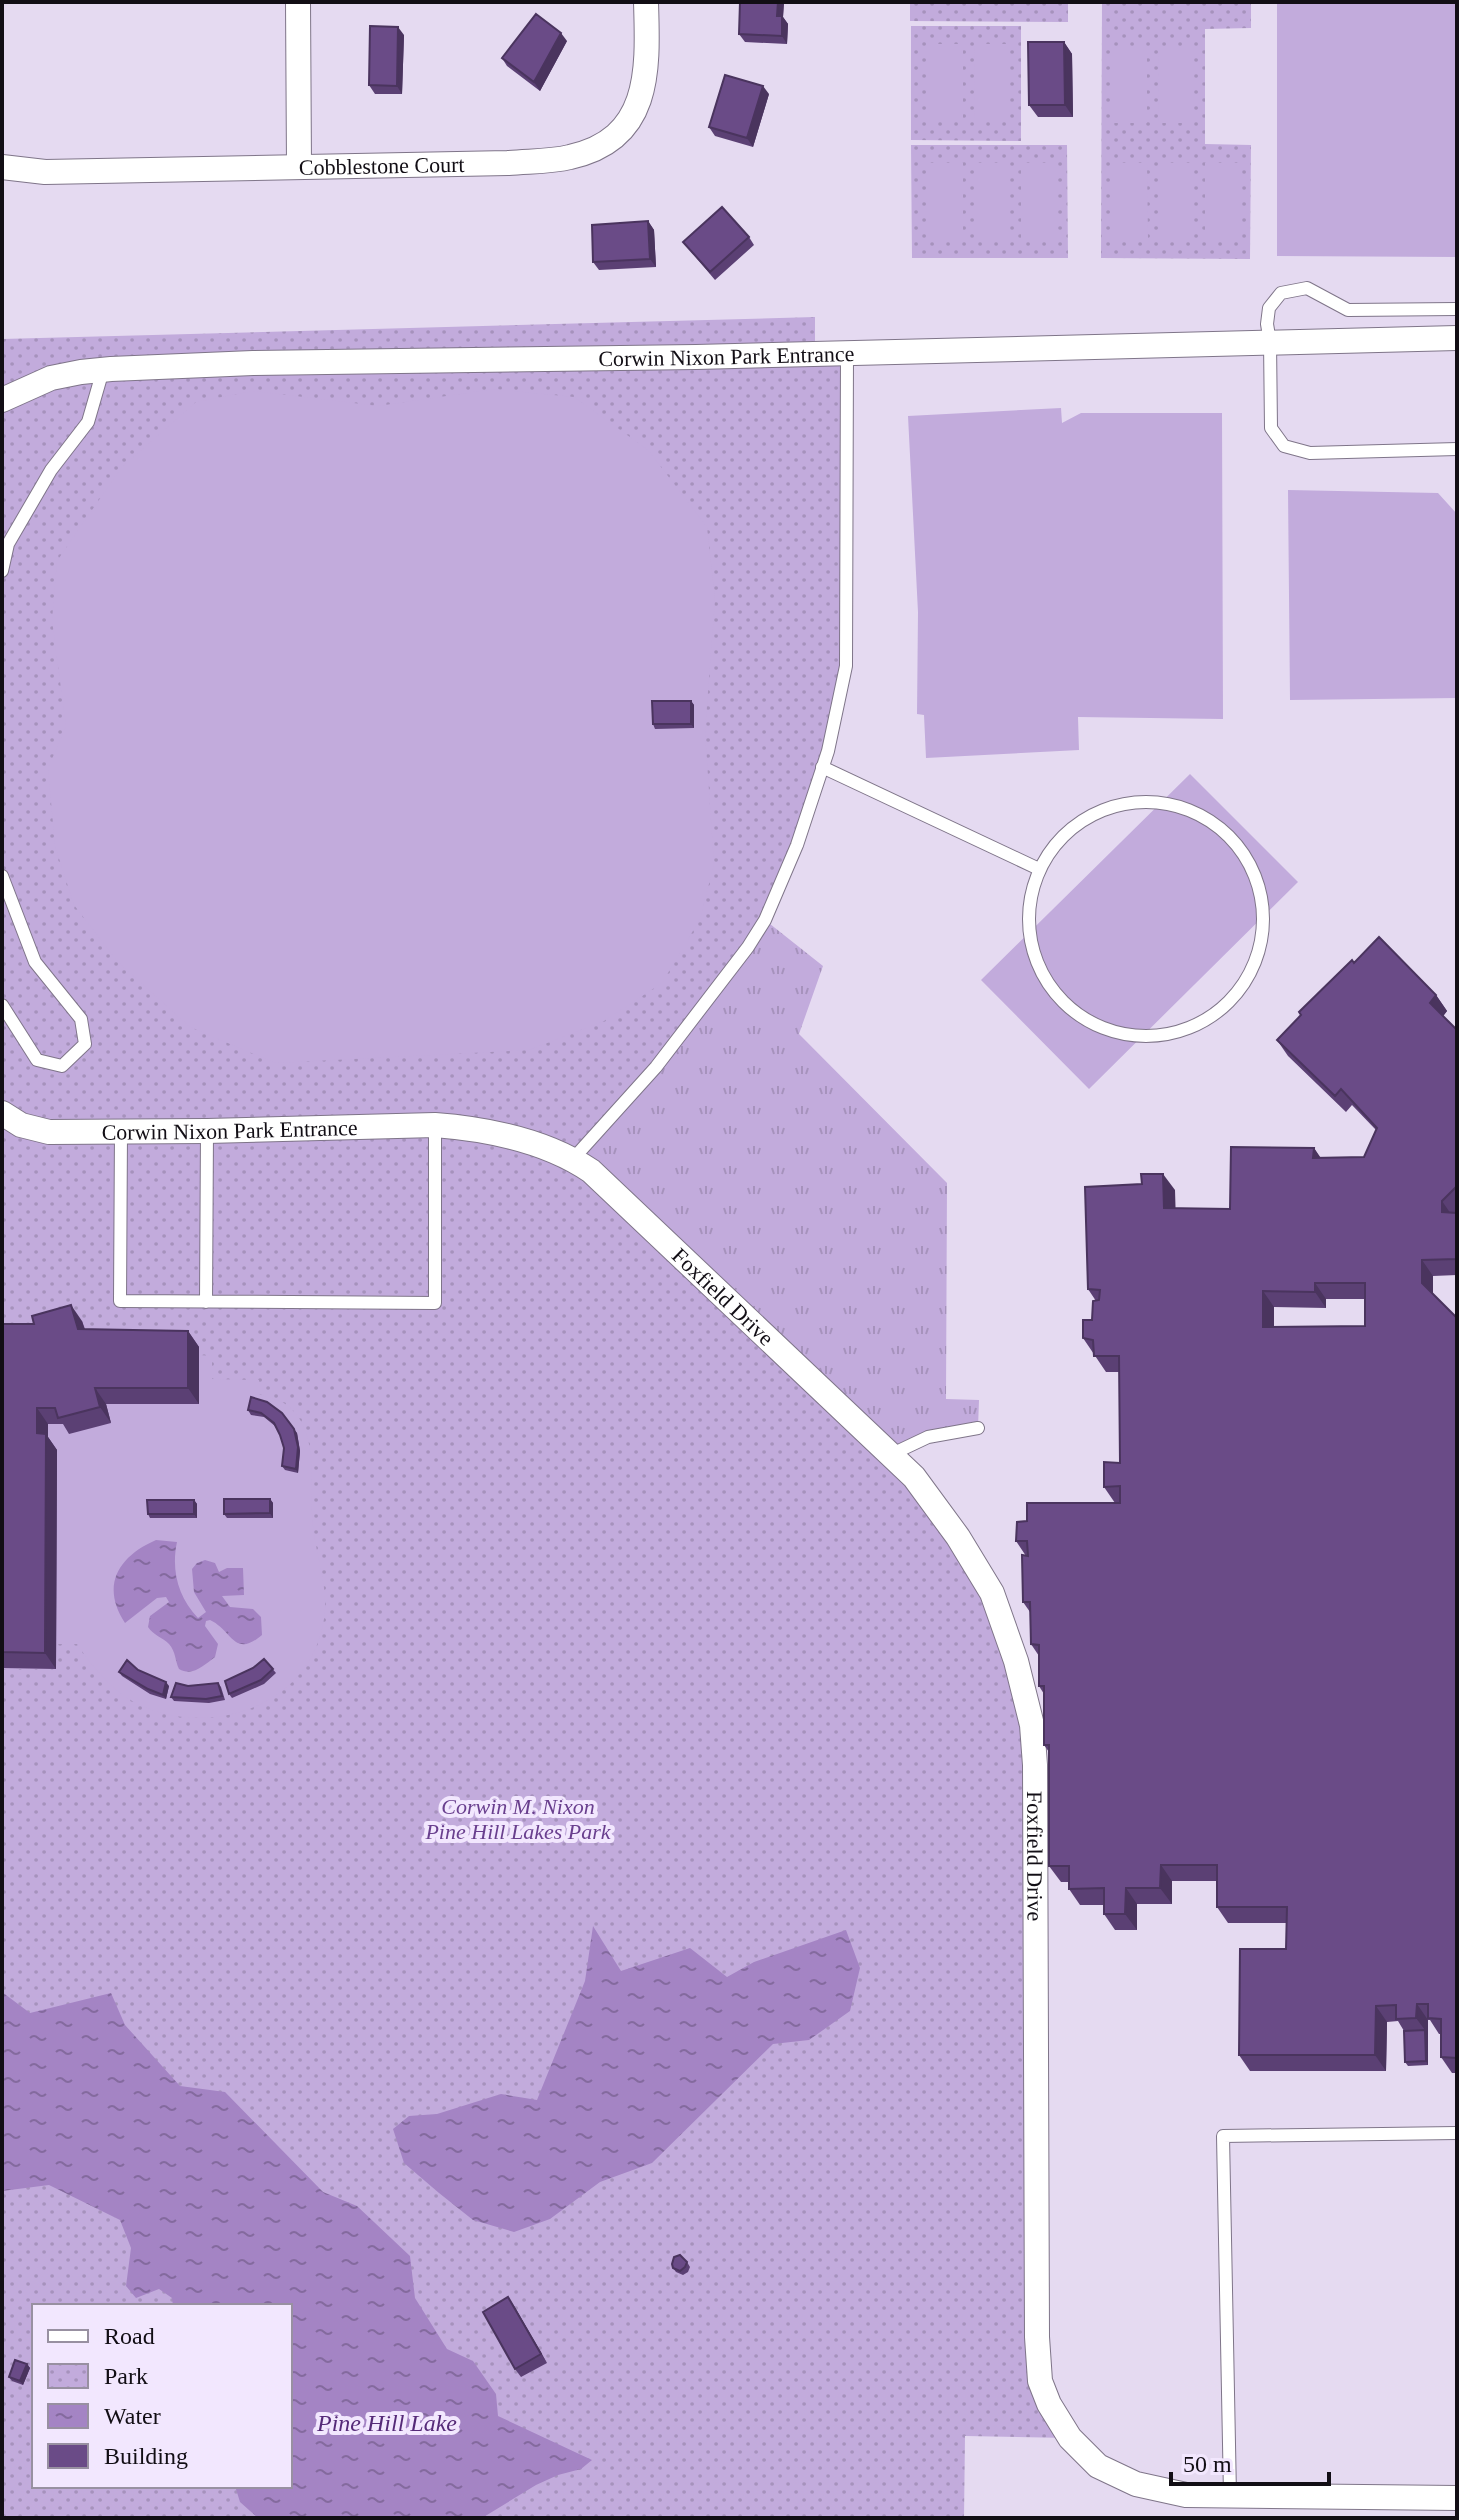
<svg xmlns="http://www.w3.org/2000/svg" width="1459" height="2520" font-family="Georgia,serif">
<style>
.grass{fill:url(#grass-tufts)}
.park{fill:url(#park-dots);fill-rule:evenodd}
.pitch{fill:#c2abdc}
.water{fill:url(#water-ripples)}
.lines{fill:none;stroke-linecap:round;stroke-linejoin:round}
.service-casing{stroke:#7f7589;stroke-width:14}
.minor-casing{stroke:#7f7589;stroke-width:26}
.service{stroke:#fff;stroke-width:12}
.minor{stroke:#fff;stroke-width:24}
.wall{fill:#5b4074;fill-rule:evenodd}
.shaded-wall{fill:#4a345e}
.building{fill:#6a4b87;stroke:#4a345e;stroke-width:2;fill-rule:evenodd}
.labels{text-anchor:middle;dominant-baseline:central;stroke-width:8;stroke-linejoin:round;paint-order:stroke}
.street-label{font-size:22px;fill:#120e15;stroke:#f2e7fe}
.park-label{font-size:22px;font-style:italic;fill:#693f8e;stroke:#f2e7fe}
.water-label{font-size:24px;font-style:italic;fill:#552a78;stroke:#f2e7fe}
</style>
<defs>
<pattern id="grass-tufts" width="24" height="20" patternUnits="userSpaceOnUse" patternTransform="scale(2)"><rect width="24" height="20" fill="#c2abdc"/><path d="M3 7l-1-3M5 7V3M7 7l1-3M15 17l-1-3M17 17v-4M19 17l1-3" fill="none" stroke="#a692bc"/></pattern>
<pattern id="park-dots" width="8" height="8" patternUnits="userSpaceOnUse" patternTransform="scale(2)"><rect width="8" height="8" fill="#c2abdc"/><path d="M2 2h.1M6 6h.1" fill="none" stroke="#a692bc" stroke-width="1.8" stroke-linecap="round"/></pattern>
<pattern id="water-ripples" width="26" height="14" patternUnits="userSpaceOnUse" patternTransform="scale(2)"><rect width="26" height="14" fill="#a484c4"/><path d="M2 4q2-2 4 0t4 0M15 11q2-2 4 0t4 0" fill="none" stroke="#846a9e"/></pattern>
</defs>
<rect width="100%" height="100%" fill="#e5daf1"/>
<path class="grass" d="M765,920L823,966L799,1034L947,1183L946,1399L979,1400L978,1428L928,1437L172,1704L470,1183Z"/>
<path class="park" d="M910,2H1068V22L910,21Z
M1102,2H1251V28L1205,29V144L1251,145L1250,259L1101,258Z
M911,26H1021V141L911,140Z
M911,145H1067L1068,258H912Z
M815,317V354L847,353L846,666L797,845L748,947L574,1159L958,1537L1032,1725L1037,2337L1070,2438L965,2436L964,2518H2V339ZM34,2306H290V2486H34Z"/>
<path class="pitch" d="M1277,2H1457V257L1277,256Z
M929,44H963V120H929Z
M975,44H1009V120H974Z
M1112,48H1147V123H1112Z
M1158,48H1194V123H1159Z
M928,163H963V238H928Z
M974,163H1010V238H974Z
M1021,163H1055V238H1021Z
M1112,163H1147L1148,238H1112Z
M1159,163H1194V239H1159Z
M1205,163H1240V238H1205Z
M494,389L574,397L648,450L707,527L715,599L705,732L714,864L700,919L662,983L604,1021L529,1050L275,1063L190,1027L118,962L74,905L55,846L48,768L66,727L52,620L57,561L121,468L196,402L253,391L378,406Z
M1061,408L1062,423L1081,413H1222L1223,719L1078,717L1079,750L926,758L924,715L917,714L918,612L908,416Z
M1288,490L1438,493L1457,514V698L1290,700Z
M1190,774L1298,882L1089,1089L981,980Z
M82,1321L90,1345L199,1347V1355L212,1356V1379L259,1380V1394C267,1397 280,1400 287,1405C319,1430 310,1478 312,1514C314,1563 337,1594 317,1645C290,1712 205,1734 142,1706C114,1693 94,1669 77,1644H57L56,1669H2V1450L43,1332Z"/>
<path class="water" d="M156,1540L177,1542C171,1570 178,1597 198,1618L206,1612L194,1592L192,1569L197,1563L205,1560L215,1563L219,1572L227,1568H243L244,1595L222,1596L230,1607L253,1609L261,1617L262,1635C234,1659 232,1630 210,1620L206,1621L205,1626L218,1644L215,1657C204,1665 193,1677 179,1669C175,1661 176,1652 169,1644C162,1637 153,1635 148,1627L150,1616L169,1602L166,1597L157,1598L125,1623C100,1585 119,1556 156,1540Z
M593,1926L621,1971L690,1948L727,1977L754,1962L846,1930L860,1968L850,2011L809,2040L773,2044L652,2163L600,2182L550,2219L514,2232L473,2220L439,2193L404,2163L393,2129L409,2116L437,2114L501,2094L537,2100L585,1981Z
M2,1992L30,2013L111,1993L125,2025L180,2086L225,2092L323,2192L357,2206L410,2256L415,2298L447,2349L473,2361L496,2394L498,2416L592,2460L581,2469L558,2475L536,2485L482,2518H258L240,2502L235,2486H290V2306H173L172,2298L159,2289L136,2298L126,2286L131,2248L120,2220L49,2185L2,2191Z"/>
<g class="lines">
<g class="service-casing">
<path id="service" d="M1457,309L1348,310L1307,288L1281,293L1269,308L1267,324L1270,342L1271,428L1284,446L1310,453L1457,449
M2,571L8,544L51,470L88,422L103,370
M822,767L1039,869
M1029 919a117 117 0 1 1 234 0a117 117 0 1 1-234 0Z
M2,876L35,962L81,1019L85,1044L62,1066L37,1060L2,1005
M121,1132L120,1301L435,1303V1125
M573,1159L656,1067L748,947L765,920L797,845L828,751L846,666L847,353
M206,1302L207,1131
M890,1455L928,1437L978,1428
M1230,2495L1223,2136L1457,2133"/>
</g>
<g class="minor-casing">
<g id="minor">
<path d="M298,2L299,166"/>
<path id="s1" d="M2,167L45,172L508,163C529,161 550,162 570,157C652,139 648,69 646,2"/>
<path id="s2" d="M2,400L51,378L81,372L111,369L253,363L696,357L1457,338"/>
<path id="s3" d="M2,1113L21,1125L49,1132L207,1131L435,1125C487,1129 547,1141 591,1171L914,1477L958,1537L992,1593L1016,1661L1032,1725L1035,1765L1037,2337L1040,2381L1049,2404L1070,2438L1098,2466L1136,2484L1186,2495L1457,2498"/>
</g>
</g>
<use href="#service" class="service"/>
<use href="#minor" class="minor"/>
</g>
<path class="wall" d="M740,2H784L783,17L788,24L787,44L745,42L739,34Z
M404,35L402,94H375L369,85Z
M567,41L540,91L507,66L502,58Z
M1064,42L1072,54L1073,117H1038L1029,105Z
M769,94L753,147L715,136L709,127Z
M648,221L654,230L656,267L599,270L593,262Z
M749,237L754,245L715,280L683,242Z
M691,701L694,705V728L655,729L653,724Z
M1354,963L1436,995L1447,1011L1443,1016L1457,1030V1275L1433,1276V1294L1457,1318V2073H1452L1441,2057V2034H1439L1430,2020H1428V2065L1408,2066L1405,2062L1404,2031L1398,2021L1387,2022L1386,2071H1250L1239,2055L1286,1949V1923H1228L1217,1907V1881H1172V1904H1137V1930H1115L1104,1914V1905H1080L1069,1889V1882H1061L1049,1866V1752L1044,1745V1694L1039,1686V1656L1031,1644L1030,1612L1023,1602L1026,1556L1016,1541L1027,1521L1115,1503L1104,1487L1120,1463V1372H1106L1083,1338L1092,1320L1096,1301L1088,1289L1175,1190V1208L1230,1209L1314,1148L1320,1158L1364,1157L1376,1130L1352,1105L1346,1112L1288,1056L1277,1040ZM1326,1299H1365V1326L1274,1327V1307L1326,1308Z
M82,1321L85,1329L188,1331L199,1347V1404H106L111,1423L69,1434L63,1424H48V1437L57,1450L56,1669L2,1668V1324H34Z
M251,1397L297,1433L300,1451L298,1473L285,1470L282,1466L284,1448L280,1435L275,1426L264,1417L251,1415L248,1410Z
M270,1499L273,1503V1518H227L224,1514Z
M194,1500L197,1504V1518H150L148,1514Z
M264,1659L276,1673L264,1684L232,1698L229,1694L253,1668Z
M119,1672L169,1686L166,1699L150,1694L122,1676Z
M218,1683L221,1687L225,1700L209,1703L174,1701L171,1697Z
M687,2262L690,2267L688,2272L683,2275L676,2272L673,2268Z
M514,2306L547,2363L521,2377L515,2369Z
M27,2364L30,2368L23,2385L12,2381L9,2377Z"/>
<path class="shaded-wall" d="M778,2H784L783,17L788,24L787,44L782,36L777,16Z
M398,27L404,35L402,94L397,86Z
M561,33L567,41L540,91L534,82Z
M1064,42L1072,54L1073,117L1065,105Z
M763,86L769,94L753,147L747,138Z
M648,221L654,230L656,267L650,259Z
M691,701L694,705V728L691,724Z
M1436,995L1447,1011L1441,1019L1430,1003Z
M1314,1148L1325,1164L1313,1158Z
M1163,1174L1175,1190L1176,1224L1164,1208Z
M1442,1201L1453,1217L1442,1212Z
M1422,1260L1433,1276V1299L1422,1283Z
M1315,1283L1326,1299V1308L1315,1292Z
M1263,1291L1274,1307V1343L1263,1327Z
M71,1305L82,1321L89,1345L78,1329Z
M188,1331L199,1347V1404L188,1388Z
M95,1388L106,1404L111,1423L100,1407Z
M37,1408L48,1424V1437L57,1450L56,1669L45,1653Z
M294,1429L297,1433L300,1451L298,1473L296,1469Z
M270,1499L273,1503V1518L270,1513Z
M194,1500L197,1504V1518L194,1514Z
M166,1682L169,1686L166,1699L163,1695Z
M1161,1865L1172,1881V1904L1160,1888Z
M1126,1888L1137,1904V1930L1125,1914Z
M1417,2004L1428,2020V2065L1426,2061L1425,2030L1416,2018Z
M1376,2006L1387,2022L1386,2071L1375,2055Z
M508,2297L514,2306L547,2363L541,2354Z
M27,2364L30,2368L23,2385L20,2381Z"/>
<path class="building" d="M740,2H778L777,16H782V36L739,34Z
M536,14L561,33L534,82L502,58Z
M370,26L398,27L397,86L369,85Z
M1028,42H1064L1065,105H1029Z
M725,75L763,86L747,138L709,127Z
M722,207L749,237L710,272L683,242Z
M648,221L650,259L593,262L592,225Z
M652,701H691V724H653Z
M1379,937L1436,995L1430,1003L1457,1030V1186L1442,1201V1212L1457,1213V1259L1422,1260V1283L1457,1318V2058L1441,2057V2019L1428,2018V2004H1417L1416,2018L1396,2019V2005L1376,2006L1375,2055H1239L1240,1949H1286L1287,1907H1217V1865H1161L1160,1888H1126L1125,1914H1104V1888L1069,1889V1866H1049V1745H1044V1686H1039V1645L1031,1644L1030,1602H1023L1022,1555L1028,1556L1027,1541H1016L1017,1522L1027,1521V1503H1120V1486L1104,1487V1462L1120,1463L1119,1356H1094L1093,1340L1083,1338V1320H1092L1093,1301L1099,1300L1100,1290L1088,1289L1085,1187L1142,1184L1141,1174H1163L1164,1208L1230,1209L1231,1147L1314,1148L1313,1158L1364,1157L1377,1128L1341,1089L1335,1096L1277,1040L1301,1015L1299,1012L1352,960L1354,963ZM1315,1283H1365V1326L1263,1327V1291L1315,1292Z
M71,1305L78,1329L188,1331V1388H95L100,1407L58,1418L55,1408H37V1433L46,1434L45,1653L2,1652V1324H34L32,1316Z
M251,1397L267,1402L282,1413L294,1429L298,1447L296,1469L282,1466L284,1448L280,1435L274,1423L261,1413L248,1410Z
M224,1499H270V1513L224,1514Z
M147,1500H194V1514H148Z
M264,1659L273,1669L261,1680L229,1694L225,1681L253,1668Z
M127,1660L138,1670L166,1682L163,1695L148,1689L119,1672Z
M176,1683L188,1686L218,1683L222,1696L206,1699L171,1697Z
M1425,2030L1426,2061L1405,2062L1404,2031Z
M680,2255L687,2262L685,2267L680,2271L673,2268L672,2264L674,2257Z
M508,2297L541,2354L515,2369L483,2312Z
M15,2360L27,2364L20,2381L9,2377Z"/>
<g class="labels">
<g class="street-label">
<text stroke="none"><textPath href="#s1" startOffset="380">Cobblestone Court</textPath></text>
<text stroke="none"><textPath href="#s2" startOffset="730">Corwin Nixon Park Entrance</textPath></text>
<text stroke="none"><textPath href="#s3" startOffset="232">Corwin Nixon Park Entrance</textPath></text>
<text stroke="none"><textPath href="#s3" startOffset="784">Foxfield Drive</textPath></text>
<text stroke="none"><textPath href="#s3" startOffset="1456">Foxfield Drive</textPath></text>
</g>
<g class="park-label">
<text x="518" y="1806">Corwin M. Nixon<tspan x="518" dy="25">Pine Hill Lakes Park</tspan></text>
</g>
<g class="water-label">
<text x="387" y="2423">Pine Hill Lake</text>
</g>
</g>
<rect width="1459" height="2520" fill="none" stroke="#120e15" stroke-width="8"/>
<rect x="32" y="2304" width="260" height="184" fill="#f2e7fe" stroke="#9890a1" stroke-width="2"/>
<rect x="48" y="2330" width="40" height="12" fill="#ffffff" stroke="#9890a1" stroke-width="2"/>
<text x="104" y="2344" font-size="24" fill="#120e15">Road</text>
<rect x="48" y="2364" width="40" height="24" fill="url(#park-dots)" stroke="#9890a1" stroke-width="2"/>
<text x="104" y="2384" font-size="24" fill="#120e15">Park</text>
<rect x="48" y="2404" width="40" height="24" fill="url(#water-ripples)" stroke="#9890a1" stroke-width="2"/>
<text x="104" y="2424" font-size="24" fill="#120e15">Water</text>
<rect x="48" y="2444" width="40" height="24" fill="#6a4b87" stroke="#9890a1" stroke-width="2"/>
<text x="104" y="2464" font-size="24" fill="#120e15">Building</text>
<path d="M1171 2472v12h158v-12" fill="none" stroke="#120e15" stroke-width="4"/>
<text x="1183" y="2472" font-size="24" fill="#120e15" stroke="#f2e7fe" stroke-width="6" paint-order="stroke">50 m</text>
</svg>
